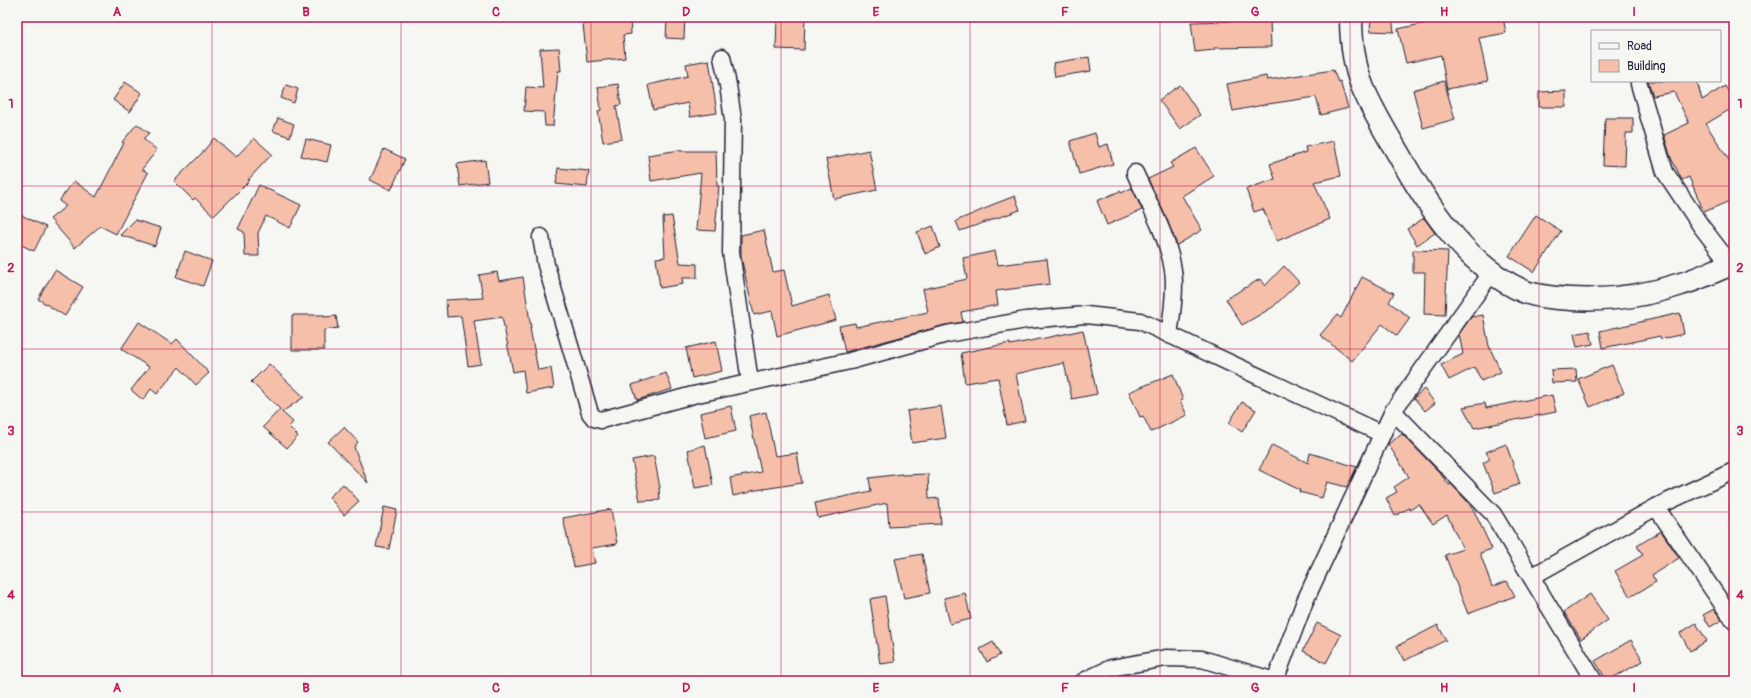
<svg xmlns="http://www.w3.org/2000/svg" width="1751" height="698" font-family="Pangolin,sans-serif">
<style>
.building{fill:#f6bfaa;stroke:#22223b}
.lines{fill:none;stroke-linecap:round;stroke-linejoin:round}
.street-casing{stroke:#22223b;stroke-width:19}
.secondary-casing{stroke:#22223b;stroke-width:25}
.street{stroke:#f6f6f2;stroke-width:16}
.secondary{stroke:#f6f6f2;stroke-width:22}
.grid{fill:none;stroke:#c2185b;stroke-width:1;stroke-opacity:0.55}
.neatline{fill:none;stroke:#c2185b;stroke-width:1.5}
.grid-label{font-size:13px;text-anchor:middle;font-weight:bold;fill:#c2185b}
</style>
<rect width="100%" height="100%" fill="#f6f6f2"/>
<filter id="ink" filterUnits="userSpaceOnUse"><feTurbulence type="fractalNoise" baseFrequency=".025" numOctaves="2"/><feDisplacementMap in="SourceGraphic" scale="8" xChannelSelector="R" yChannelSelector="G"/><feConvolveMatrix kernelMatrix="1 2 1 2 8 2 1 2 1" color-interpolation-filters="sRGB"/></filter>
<g filter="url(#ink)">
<path class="building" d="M609,17H630L631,34L623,35L625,58L587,62L583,24L610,21Z
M667,17H685L684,39L666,38Z
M777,17H805L804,50L776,49Z
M1371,17H1392L1394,32L1370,31Z
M1453,17H1503L1506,33L1479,38L1488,81L1447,89L1441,55L1406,63L1398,29Z
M1270,20L1271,47L1214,48V50L1195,52L1191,22Z
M559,48L561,71H558L553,126H545L544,112L524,111L526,87L543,88L540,49Z
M1089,57L1091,71L1055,77L1053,63Z
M709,60L717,113L690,117L688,103L653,110L648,85L688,76L686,64Z
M1333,70L1338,82L1340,81L1348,108L1321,115L1316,97L1268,104L1233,111L1227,84L1266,76L1267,80Z
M1444,81L1455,119L1423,128L1413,90Z
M1648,81H1697L1702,100L1725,86L1734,100V107L1706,124L1734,168V199L1704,212L1689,177L1682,180L1671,158L1664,135L1689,123L1674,92L1653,96Z
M125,82L142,93L130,112L113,100Z
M618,84L621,105L616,106L622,139L603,142L598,111L601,110L598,87Z
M286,85L298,89L294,103L281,98Z
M1180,85L1200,115L1180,129L1159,100Z
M1566,91V107H1539V92Z
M278,118L294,124L290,137L273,131Z
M1605,118H1633V133H1626L1625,166L1603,165Z
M137,124L149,133L143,139L157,150L142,169L148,173L116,234L100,226L75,248L50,219L66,206L59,201L74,181L96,197L124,143L122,142Z
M1095,133L1099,147L1108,144L1113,164L1079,174L1070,141Z
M214,138L236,157L254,138L272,154L248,180H250L214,216L195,198L193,200L174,181L202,153Z
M306,139L331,145L327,162L301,156Z
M1334,141L1341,176L1314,182L1330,219L1277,241L1263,209L1254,212L1246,189L1275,179L1270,164L1306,152L1305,147Z
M1196,148L1214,176L1182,196L1202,230L1177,245L1166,217L1148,179L1173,167L1170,163Z
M384,149L405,159L391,190L370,180Z
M680,150V151H716L717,186H719L715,231L696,230L701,173L651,181L648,155Z
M869,150L877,190L834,199L826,159Z
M485,160L488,182L460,186L457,164Z
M558,168L589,171L587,187L556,184Z
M259,185L301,205L290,228L266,216L258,233L259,256H245L244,232L238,229Z
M1132,188L1142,210L1107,225L1097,201L1120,191L1121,193Z
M1015,196L1020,210L960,231L956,221L989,207V206Z
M17,213L46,227L34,251L17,243Z
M1536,215L1561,231L1534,272L1509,256Z
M672,216L680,263L697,264V278H682L683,284L660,288L656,258L665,257L663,217Z
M1424,218L1435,233L1417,245L1407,229Z
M135,220L161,228L155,246L120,235Z
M933,226L940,247L925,254L917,232Z
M764,230L773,272L784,270L792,306L829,295L836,320L777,336L772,311L754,315L741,257V235Z
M1413,250L1448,251L1445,315L1424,314L1425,272H1413Z
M185,251L212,261L203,286L176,277Z
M995,251L998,265L1047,259L1050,284L996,291L998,305L961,312L963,322L945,325L845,352L839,326L855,323L856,327L928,312L923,289L967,279L963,258Z
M1284,266L1299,282L1273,307L1242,325L1226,299L1260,279L1265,286Z
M55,270L83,287L65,316L38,299Z
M497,272L499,281L523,277L531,328H530L538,370L551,368L554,388L526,393L523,370L513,372L502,317L474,321L481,364L468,366L461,316L447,317L446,300L483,298L479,275Z
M1362,277L1394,293L1389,302L1410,318L1397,336L1382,324L1352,361L1320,335L1337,315L1341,318Z
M1680,313L1684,334L1661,339L1660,336L1603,348L1600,331Z
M292,315H324V317L336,316L338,328L324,330V350H292Z
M1483,315L1489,346L1501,372L1481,381L1475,367L1449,380L1441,365L1463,354L1459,334L1471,317Z
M139,322L172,344L177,339L209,373L196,385L179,367L157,394L151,389L143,400L131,390L149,367L121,349Z
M1083,330L1097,394L1072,399L1064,363L1016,374L1025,421L1007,425L998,378L965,383L961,353L1010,343V345L1045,338Z
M1590,331L1593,344L1577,347L1574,334Z
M716,341L722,371L692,378L686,348Z
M269,364L304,397L282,412L293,422L289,427L298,436L287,448L263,427L280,409L251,382Z
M1612,365L1624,393L1590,407L1578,379Z
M1576,369L1577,382L1552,383L1551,370Z
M666,373L672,389L637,400L632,385Z
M1173,374L1183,400L1180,401L1187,415L1151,432L1143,416L1140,417L1129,392Z
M1424,389L1435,403L1425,411L1414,398Z
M1552,395L1556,412L1474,428L1463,407L1485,403L1486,408Z
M1242,402L1256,410L1242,432L1229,423Z
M731,406L736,431L705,438L700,413Z
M941,406L946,438L912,443L907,411Z
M766,412L775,456L797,453L802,483L750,491L751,492L733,496L730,478L761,472L749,416Z
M344,427L358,442L354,447L368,483L328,442Z
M1402,434L1440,473L1449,485L1451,484L1466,500L1474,511L1492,549L1480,553L1492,587L1507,581L1515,596L1468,614L1445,555L1463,549L1447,515L1433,524L1419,504L1410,510L1409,508L1395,516L1386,498L1397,492L1394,487L1409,477L1388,444Z
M1506,444L1520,484L1495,493L1483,463L1490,459L1486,452Z
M705,445L713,485L695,488L688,450Z
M1272,445L1308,463L1310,453L1357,467L1347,487L1327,482L1322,498L1299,492L1300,490L1259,470Z
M654,456L660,488H659L660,500L640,501L632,460Z
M902,474V475L928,474L929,499L939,498L941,524L889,527L887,503L818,518L815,503L871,491L869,478Z
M343,484L359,501L344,515L329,497Z
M384,507L397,510L389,549L376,547Z
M611,509L617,544L592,548L595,563L574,567L563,518Z
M1661,531L1679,558L1652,575L1656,582L1630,597L1615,571L1643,555L1637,546Z
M922,554L930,593L904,598L895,559Z
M965,593L971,619L950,624L944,598Z
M1590,594L1608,620L1581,639L1564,612Z
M885,596L895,662L880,664L870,599Z
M1714,609L1722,620L1710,627L1703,615Z
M1317,623L1341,635L1326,663L1303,651Z
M1696,623L1707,641L1690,651L1680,633Z
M1438,625L1446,640L1404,661L1397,646Z
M1631,640L1643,661L1607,681L1595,661Z
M993,642L1000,655L987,662L980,649Z"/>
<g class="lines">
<g class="street-casing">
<path id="street" d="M722,57L728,85L733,120L731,252L750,382
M1639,84L1665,172L1701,226L1731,265
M1135,173C1149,204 1168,236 1173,270C1176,288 1172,316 1169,335
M541,237L546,265L590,413L594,418L601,420L693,395L850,361L947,334L1026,320L1086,315L1140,321L1382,434
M1393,411L1493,514L1594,681
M1656,507L1734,621
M1531,577L1656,507L1734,471
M1084,681L1111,668L1166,658L1202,659L1275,681L1305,601L1393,411L1492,272"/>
</g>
<g class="secondary-casing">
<path id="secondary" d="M1351,17C1351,41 1354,66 1363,88C1374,114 1390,139 1403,162C1432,212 1469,267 1523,291C1537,297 1556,298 1571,299C1607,301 1645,296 1681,284C1699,279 1716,270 1734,263"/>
</g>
<use href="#street" class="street"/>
<use href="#secondary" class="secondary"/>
</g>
</g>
<path class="grid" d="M212,17V681M401,17V681M591,17V681M781,17V681M970,17V681M1160,17V681M1350,17V681M1539,17V681M17,186H1734M17,349H1734M17,512H1734"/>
<rect width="1751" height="698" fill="none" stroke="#f6f6f2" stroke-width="44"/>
<rect x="1591" y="30" width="130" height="52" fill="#f6f6f2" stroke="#a1a1a9"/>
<rect x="1599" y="43" width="20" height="6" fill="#f6f6f2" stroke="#a1a1a9"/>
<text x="1627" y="50" font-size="12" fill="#22223b">Road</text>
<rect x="1599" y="60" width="20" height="12" fill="#f6bfaa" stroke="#a1a1a9"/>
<text x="1627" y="70" font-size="12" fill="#22223b">Building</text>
<rect x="22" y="22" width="1707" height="654" class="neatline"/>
<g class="grid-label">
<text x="117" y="16">A</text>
<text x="306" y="16">B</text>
<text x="496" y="16">C</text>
<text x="686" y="16">D</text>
<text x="876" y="16">E</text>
<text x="1065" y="16">F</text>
<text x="1255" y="16">G</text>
<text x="1444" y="16">H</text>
<text x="1634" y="16">I</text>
<text x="11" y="108">1</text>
<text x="1740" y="108">1</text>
<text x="11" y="272">2</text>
<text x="1740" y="272">2</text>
<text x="11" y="435">3</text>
<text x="1740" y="435">3</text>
<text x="11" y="599">4</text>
<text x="1740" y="599">4</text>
<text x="117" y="692">A</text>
<text x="306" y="692">B</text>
<text x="496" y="692">C</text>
<text x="686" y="692">D</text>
<text x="876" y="692">E</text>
<text x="1065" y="692">F</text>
<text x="1255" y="692">G</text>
<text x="1444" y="692">H</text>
<text x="1634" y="692">I</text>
</g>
</svg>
